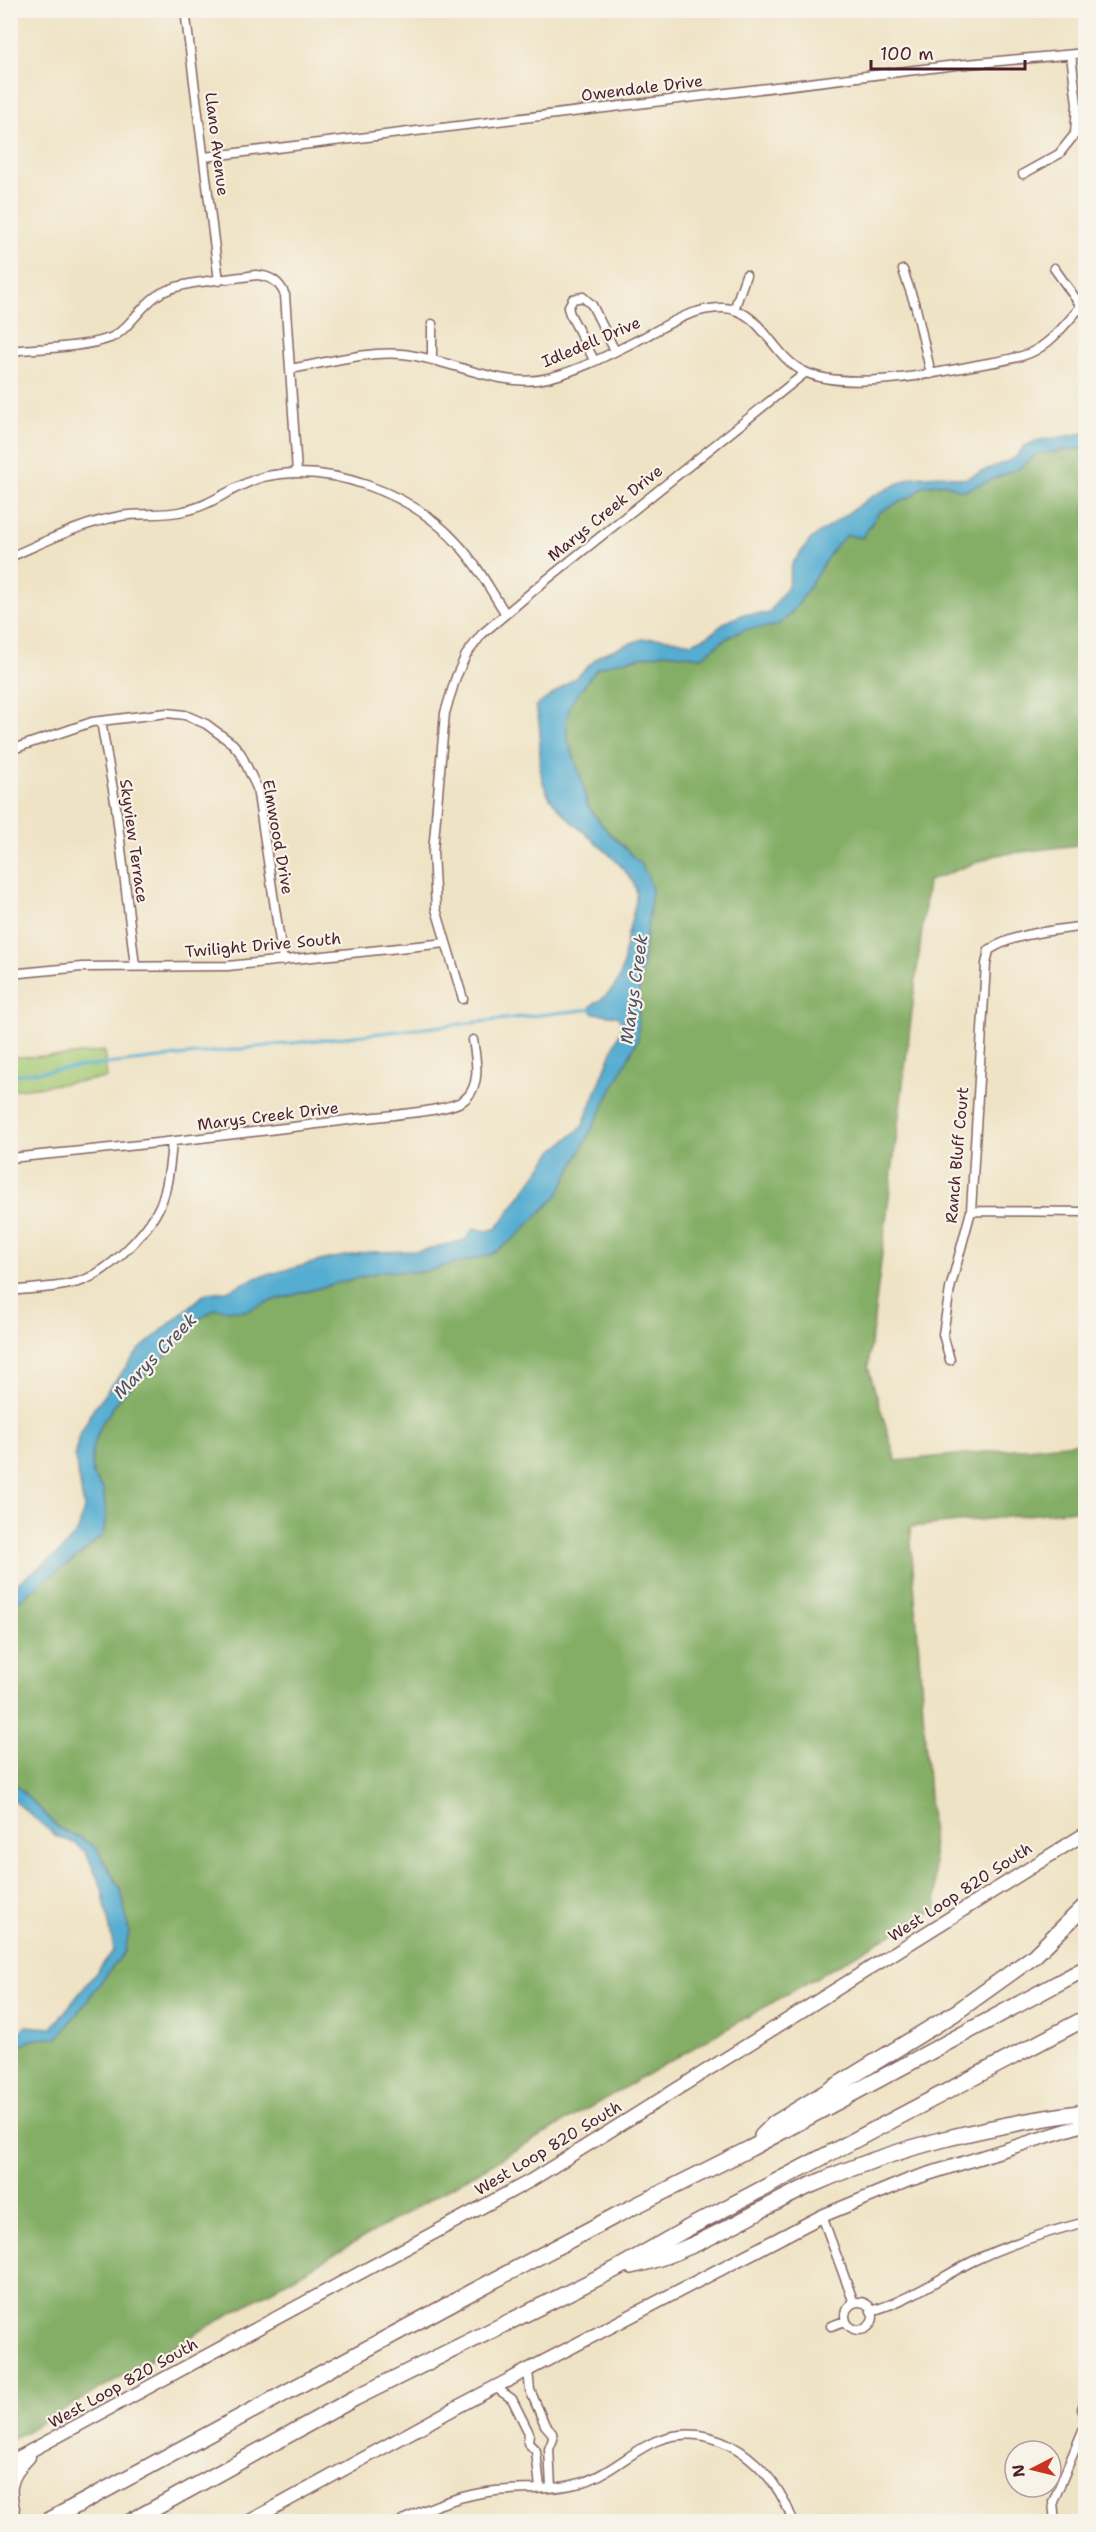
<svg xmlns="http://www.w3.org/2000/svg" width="1096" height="2532" font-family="'Shantell Sans',sans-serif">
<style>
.green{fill:#a5ca74;stroke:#787450;stroke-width:1.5}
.forest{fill:#84ae66;stroke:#676648;stroke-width:1.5}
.water{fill:#54add1;stroke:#4f667e;stroke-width:1.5}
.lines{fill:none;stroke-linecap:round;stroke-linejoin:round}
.stream{stroke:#54add1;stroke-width:3}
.street-casing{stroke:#846461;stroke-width:11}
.secondary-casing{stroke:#846461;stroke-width:15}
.highway-casing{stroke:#846461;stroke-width:18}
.street{stroke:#fff;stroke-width:8}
.secondary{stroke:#fff;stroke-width:12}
.highway{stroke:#fff;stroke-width:15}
.labels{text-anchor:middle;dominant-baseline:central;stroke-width:4.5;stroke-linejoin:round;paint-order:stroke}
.street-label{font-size:16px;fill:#4a1f2b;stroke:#f7f3e8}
.water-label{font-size:18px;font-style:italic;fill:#4e5165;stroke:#f7f3e8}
</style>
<rect width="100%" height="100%" fill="#f7f3e8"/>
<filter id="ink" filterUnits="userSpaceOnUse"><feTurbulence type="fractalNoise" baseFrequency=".0167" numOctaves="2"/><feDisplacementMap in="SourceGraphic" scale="12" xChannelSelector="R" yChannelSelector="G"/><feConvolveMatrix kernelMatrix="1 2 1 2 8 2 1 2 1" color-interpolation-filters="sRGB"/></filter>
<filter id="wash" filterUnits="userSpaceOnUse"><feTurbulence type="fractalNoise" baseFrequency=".008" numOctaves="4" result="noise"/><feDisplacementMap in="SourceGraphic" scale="24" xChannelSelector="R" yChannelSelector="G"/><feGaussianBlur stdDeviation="1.35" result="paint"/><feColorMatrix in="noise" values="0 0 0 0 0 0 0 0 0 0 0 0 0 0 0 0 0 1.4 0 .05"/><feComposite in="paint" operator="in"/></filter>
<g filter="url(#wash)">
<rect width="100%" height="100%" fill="#efe3c5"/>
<path class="green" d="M104,1051L107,1078L11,1090V1057L65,1056Z"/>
<path class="forest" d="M1085,448L1086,694L1082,698L1086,706L1085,844L996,855L928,881L868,1367L896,1461L1085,1442V1509L910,1527L937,1908L11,2440V2058C24,2038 36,2038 58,2038L125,1951L121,1890L112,1874L81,1838L60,1829L11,1780V1606L81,1554L103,1535L106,1514L103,1489L93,1476L92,1450L102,1423L122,1395L171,1351L187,1327L215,1309L246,1311L274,1300L383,1271L422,1272L515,1238L638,1039L639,992L652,891L624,847L605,829L587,805L583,784L568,740L565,723L569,705L597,668L625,660L665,653L702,657L724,640L743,630L777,625L795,608L834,546L847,535L862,538L879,512L914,495L923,486L945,483L957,489L1020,468L1037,454Z"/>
<path class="water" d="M1085,433V448L1037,454L1020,468L966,490L957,489L945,483L923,486L914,495L879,512L862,538L847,535C821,556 802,612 777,625C768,629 754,627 745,630C729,634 715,647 702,657L665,653L625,660L597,668L570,705L566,723L568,740L583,784L587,805L605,829L640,863L648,877L652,891L639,992L638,1039L558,1195L515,1238L490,1255L422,1272L383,1271L274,1300L246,1311L215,1309L187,1327L171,1351L122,1395L102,1423L92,1450L93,1476L103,1489L106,1514L103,1535L81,1554L11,1606V1588L61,1551L78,1531L84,1508L75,1457L78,1438L94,1408L140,1349L206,1293L227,1291L255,1278L328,1259L369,1252L419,1251L465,1240L474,1228L487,1231L497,1228L553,1151L582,1127L623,1024L617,1016L593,1013L591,1006C621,988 622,976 626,943C628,929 639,900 636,889C626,859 568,826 549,796C531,765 547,735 535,707L579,675L600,655L625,645L643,639L662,638L692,643L708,636L726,622L744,614H768L788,586L792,564L811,539L871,497L912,477L943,475L964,479L1015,458L1024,446L1036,441Z
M11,1780L60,1829L81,1838L97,1849L121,1890L129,1932L125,1951L58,2038C35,2038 24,2038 11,2058V2040L26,2026L52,2028L114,1950L102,1888L86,1853L74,1843L56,1836L11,1798Z"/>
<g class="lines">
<path class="stream" d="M10,1075L593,1009"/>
</g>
</g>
<g filter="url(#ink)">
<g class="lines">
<g class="street-casing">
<path id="street" d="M185,10L219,281
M204,157L956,65L1086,53
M1023,174L1059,154L1075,134L1077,104L1071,55
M1054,268L1081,306
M903,270L916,308L931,374
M734,310L746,275
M10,351C41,348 82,348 110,338C128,331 142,303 161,293C186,280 228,280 256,275C270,276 279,281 285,295L297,472
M432,360V324
M594,360L570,314L568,308L573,299L583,297L592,305L615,351
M290,369C326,363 365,351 402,354C448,358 502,390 548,378C581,370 614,352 644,337C669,324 694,307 724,308C762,310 772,356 803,371C844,392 932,374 977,365C994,362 1013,360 1030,353C1053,343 1069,319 1086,301
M10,557C47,541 81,523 121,516C142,513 163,516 184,511C212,506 235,484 263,477C330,462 412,493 457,543C477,564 490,590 506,614
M101,721L116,807L135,966
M10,750L92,722L167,713L185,715L206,724L233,744L241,754L257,788L283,961
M10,974L82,967L228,966L446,943
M463,999L436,909L433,852L445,713L456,677L466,655L482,634L540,585L805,373
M10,1158C126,1147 241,1134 356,1119C379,1116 448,1112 464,1100C482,1086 476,1059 473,1040
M971,1211L1086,1212
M10,1291C34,1288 62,1288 84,1280C113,1268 153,1228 163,1198C169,1181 170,1161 172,1143
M950,1360L943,1334L950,1289L971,1211L986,964L989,950C1018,932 1052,931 1086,926
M822,2216L854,2303
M845 2316a14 14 0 1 1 28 0a14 14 0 1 1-28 0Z
M871,2311C908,2301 938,2279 971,2262C1008,2244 1046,2232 1086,2222
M831,2326L845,2321
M528,2371L530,2390L545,2425L552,2433L553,2439L549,2449L551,2487
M495,2387L512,2399L529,2433L528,2443L536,2451L540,2488
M1086,2398L1082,2409L1086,2419
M400,2522C425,2509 453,2498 481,2493C512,2487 546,2492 576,2484C607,2477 628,2453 656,2441C716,2416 775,2466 793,2522
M1055,2522L1053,2502L1086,2423"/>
</g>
<g class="secondary-casing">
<path id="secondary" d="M10,2462L530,2181L1086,1833
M16,2522C8,2491 6,2480 29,2457
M248,2522L457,2407L822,2216L909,2180L1086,2124"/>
</g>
<g class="highway-casing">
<path id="highway" d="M762,2136L774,2124L955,2013L1033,1957L1086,1905
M631,2266C695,2252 750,2213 809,2186C897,2146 990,2125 1086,2112
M46,2522L459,2299L615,2216L751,2148L1086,1968
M130,2522L355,2398L616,2269L688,2228L1086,2018"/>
</g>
<use href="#street" class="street"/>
<use href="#secondary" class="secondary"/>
<use href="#highway" class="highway"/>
</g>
</g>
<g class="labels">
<g class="street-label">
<text transform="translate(642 88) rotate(-7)">Owendale Drive</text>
<text transform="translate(217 144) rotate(83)">Llano Avenue</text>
<text transform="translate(591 342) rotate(-23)">Idledell Drive</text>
<text transform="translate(605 513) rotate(-39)">Marys Creek Drive</text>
<text transform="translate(278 837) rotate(80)">Elmwood Drive</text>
<text transform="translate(134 841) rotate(82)">Skyview Terrace</text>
<text transform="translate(263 945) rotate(-5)">Twilight Drive South</text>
<text transform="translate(268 1116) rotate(-7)">Marys Creek Drive</text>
<text transform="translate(957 1155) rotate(-85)">Ranch Bluff Court</text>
<text transform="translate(960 1892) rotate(-33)">West Loop 820 South</text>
<text transform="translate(548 2148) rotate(-31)">West Loop 820 South</text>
<text transform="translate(123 2383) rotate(-29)">West Loop 820 South</text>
</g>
<g class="water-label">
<text transform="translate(634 989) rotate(-82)">Marys Creek</text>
<text transform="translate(155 1356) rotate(-46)">Marys Creek</text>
</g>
</g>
<rect width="1096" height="2532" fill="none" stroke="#f7f3e8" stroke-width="36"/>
<g transform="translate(1033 2469) rotate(263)"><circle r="28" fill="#f7f3e8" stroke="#b29e9c" stroke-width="1.5"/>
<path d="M0-4.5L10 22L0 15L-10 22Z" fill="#c8321e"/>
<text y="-9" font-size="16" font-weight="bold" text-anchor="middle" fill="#4a1f2b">N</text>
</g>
<path d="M871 60v9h154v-9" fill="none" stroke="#4a1f2b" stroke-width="3"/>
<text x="880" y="60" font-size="18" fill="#4a1f2b" stroke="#f7f3e8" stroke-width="4.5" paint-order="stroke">100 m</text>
</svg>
